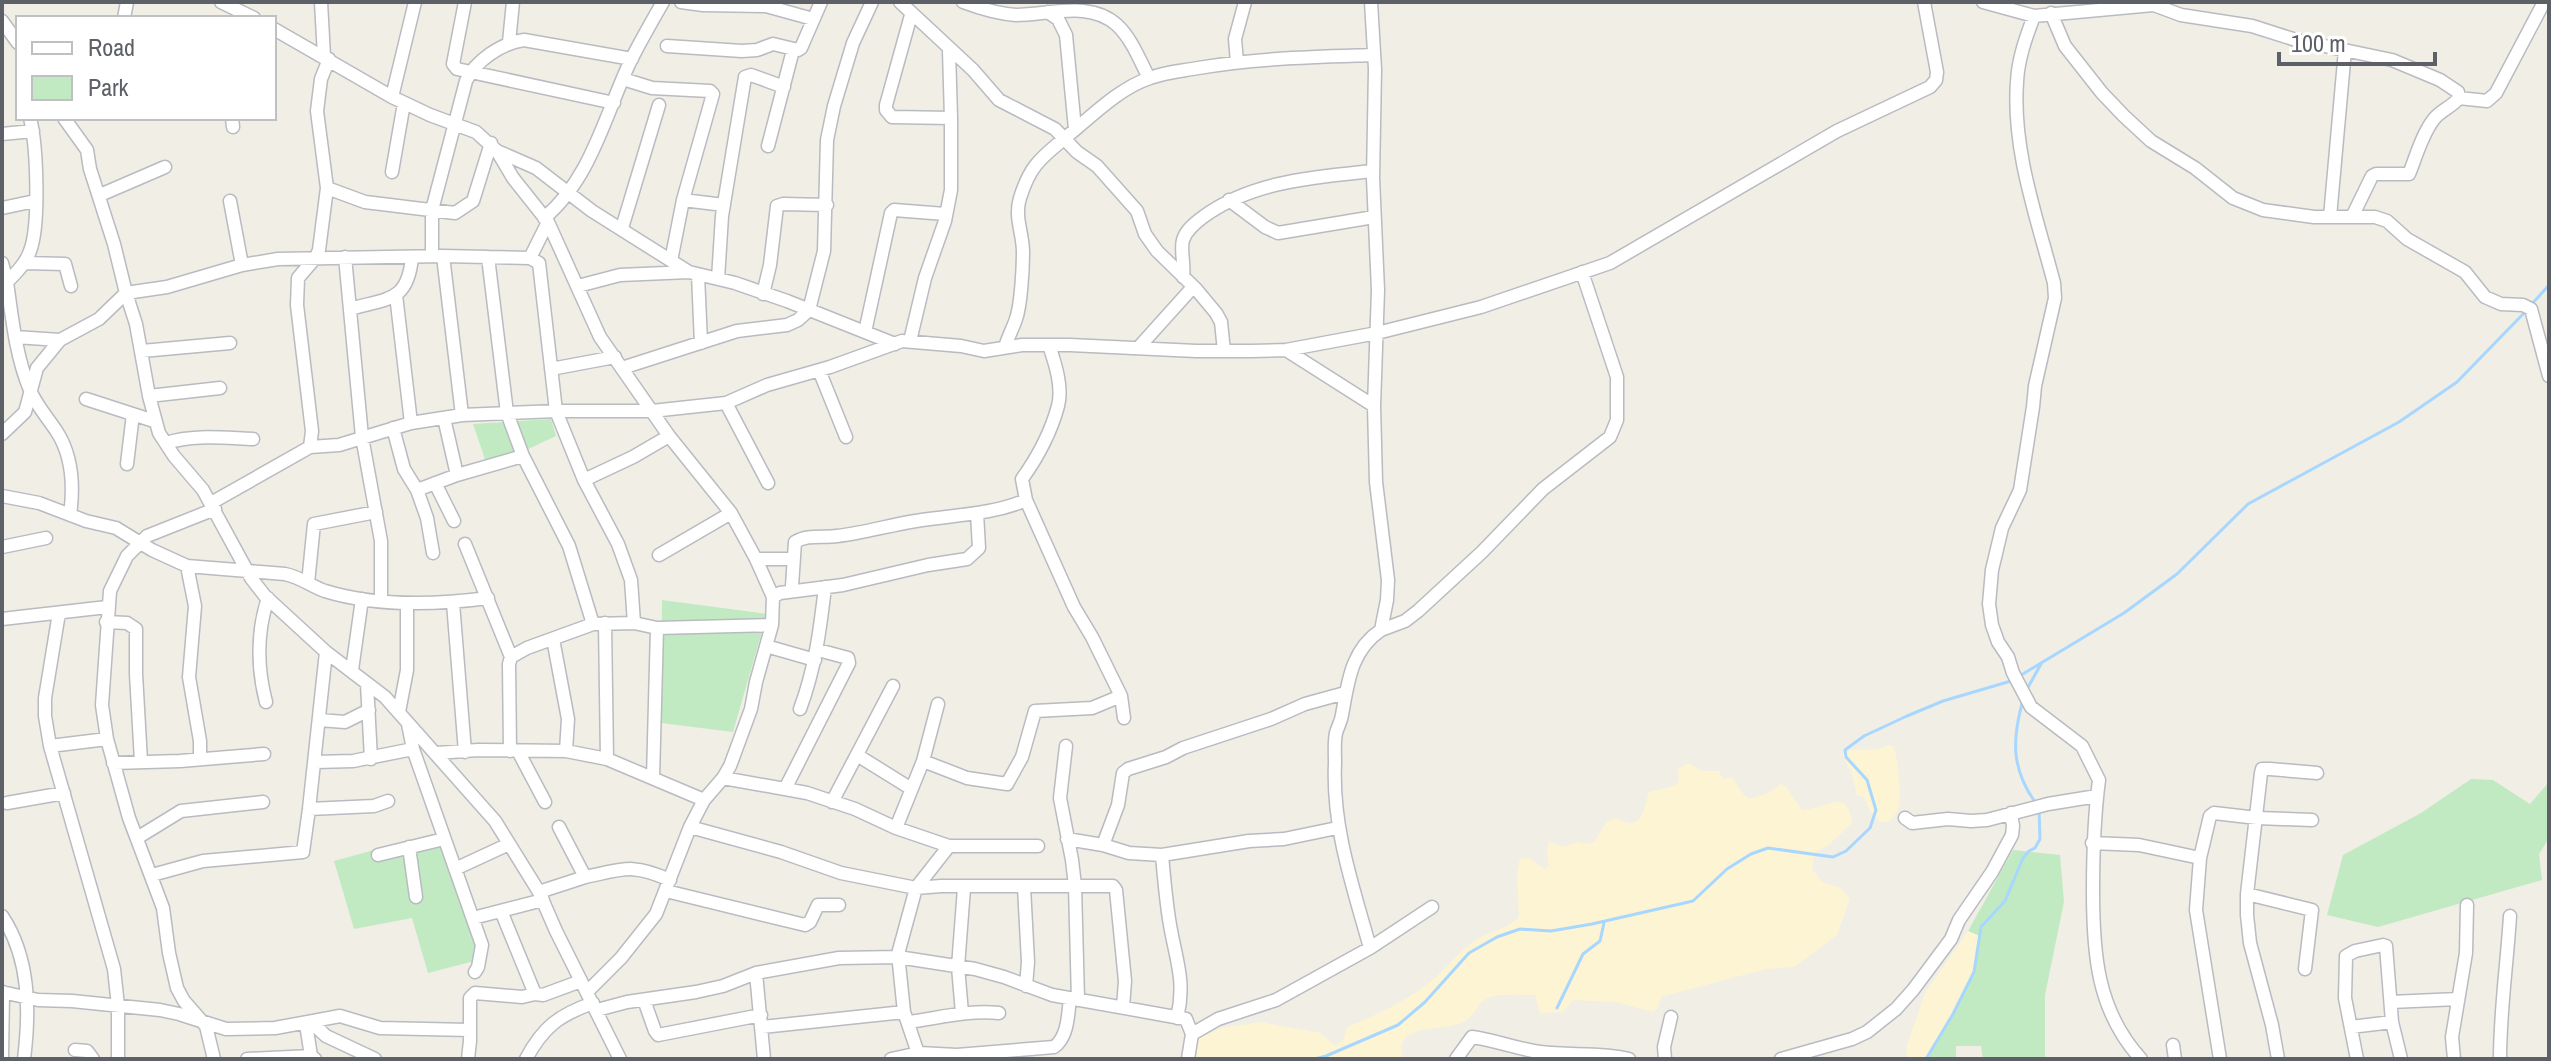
<svg xmlns="http://www.w3.org/2000/svg" width="2551" height="1061" font-family="'Archivo Narrow',sans-serif">
<style>
.green{fill:#c1eac2}
.sand{fill:#fdf4d4}
.lines{fill:none;stroke-linecap:round;stroke-linejoin:round}
.stream{stroke:#a7d7ff;stroke-width:3}
.minor-casing{stroke:#b8bbc0;stroke-width:15}
.minor{stroke:#fff;stroke-width:12}
</style>
<rect width="100%" height="100%" fill="#f1eee6"/>
<path class="green" d="M551,419L556,436L488,468L473,424Z
M662,600L767,614L733,732L661,723Z
M2471,779L2493,780L2530,804L2549,782V838L2539,854L2542,880L2378,927L2327,915L2343,855L2421,813Z
M440,832L486,958L428,973L412,918L354,929L334,861Z
M2013,850L2060,855L2064,902L2045,995V1059H1983L1981,1046H1956V1059H1926L1953,1014L1974,972L1980,937L1968,931Z"/>
<path class="sand" d="M1888,745L1893,746C1898,755 1901,795 1899,806C1897,814 1893,818 1887,822H1880L1870,811L1864,797L1857,795L1852,774L1842,754C1857,745 1873,755 1888,745Z
M1689,763L1701,771H1719L1723,779L1732,777L1744,795L1749,799L1769,793L1781,784L1786,787L1802,810C1825,809 1848,786 1852,823L1830,844L1814,853L1812,869L1822,882L1840,888L1850,898L1837,935L1794,967L1766,969L1661,997L1658,1008L1653,1012L1615,1002L1573,1000L1563,1012L1540,1013L1535,995C1520,996 1489,991 1480,1004C1474,1011 1472,1018 1463,1022C1443,1033 1392,1021 1403,1059H1191L1193,1047L1202,1035H1207L1221,1028L1260,1022L1320,1033L1335,1046L1344,1039L1347,1027C1379,1014 1407,1001 1434,979C1447,968 1457,954 1470,944C1485,932 1505,931 1519,917L1517,873L1520,859C1531,855 1536,864 1545,869L1549,866L1547,854L1549,841L1563,847L1577,842L1588,844L1594,842L1606,823L1614,818C1619,819 1623,822 1628,823C1644,825 1645,803 1649,792L1674,786L1679,781L1678,769Z
M1968,931L1980,936L1974,972L1953,1014L1926,1059H1910L1906,1053L1907,1045L1925,993Z"/>
<g class="lines">
<path class="stream" d="M2532,304L2549,285
M2018,677L2124,613L2177,574L2248,504L2399,422L2457,382L2527,310
M2027,689L2041,664
M2023,700C2012,739 2011,768 2035,802
M1557,1008L1583,954L1600,941L1604,923
M1315,1059L1326,1056L1398,1025L1425,1002L1469,953L1497,937L1520,929L1551,931L1592,924L1693,901L1727,869L1751,854L1768,848L1833,857L1846,851L1870,828L1876,810L1867,780L1846,757L1845,750L1864,736L1907,716L1943,701L2011,681
M1926,1059L1953,1014L1974,972L1981,927L2005,901L2023,858L2029,851L2035,848L2040,839L2039,809"/>
<g class="minor-casing">
<path id="minor" d="M221,2L254,18
M321,2L324,56
M465,2L453,64L457,69L614,103
M681,2L703,5L766,6L813,19
M900,2L973,70L999,100L1055,129L1077,152L1097,166L1137,211L1145,234L1157,251L1196,289L1216,313L1221,322L1224,351
M963,2C979,8 999,14 1016,15C1049,15 1090,0 1117,25C1132,39 1140,61 1149,78
M1983,2L2034,16
M2154,5L2181,15L2252,26L2296,40L2392,60L2440,80L2458,92L2459,98L2487,101L2496,93L2544,2
M1048,12L1058,19L1066,35L1075,129
M2051,13L2065,46L2102,93L2124,116L2151,141L2195,168L2233,198L2263,210L2314,217H2375L2387,221L2407,239L2465,272L2485,297L2501,304L2523,305L2531,309L2549,376
M911,15L886,105V110L892,117L951,118L949,50
M124,18L127,2
M2,21L18,43
M274,29L392,97L430,115L476,132L497,151L513,178L548,222L600,337L669,436L731,513L756,559L773,597L772,625L756,682L751,709L730,766L723,778L704,800L690,827L656,914L621,958L587,992
M509,42L513,2
M667,46L742,51L757,50L773,44L798,50L801,48L821,2
M1237,62L1235,39L1245,2
M623,79L652,88L710,91L713,94L683,200L671,261
M392,97L415,2
M30,118C37,146 40,225 30,251C26,263 16,273 7,282C12,318 16,357 30,390C36,405 48,418 57,432C73,457 74,486 70,515
M64,118L87,150L90,169L114,244L126,293L136,324L149,396L159,433L174,456L203,490L251,578L265,596L326,652L385,697L495,821L539,892L556,931L620,1059
M232,118L233,127
M2,134L33,131
M768,146L793,50
M497,151L536,168L592,211L689,272L735,283L787,301L895,344
M392,172L404,103
M327,188L365,202L455,213L473,201L491,143
M100,195L165,167
M683,200L724,205
M1229,200L1265,227L1278,233L1374,217
M230,201L242,265
M2,208L35,201
M2330,217L2345,50
M2352,217L2372,176L2376,174H2409C2416,157 2422,134 2434,119C2441,110 2452,107 2459,98
M544,218C591,179 605,115 630,62C640,42 652,21 663,2
M622,228L659,105
M432,256V210L466,81C476,60 502,43 524,40L632,59
M443,256L530,258L539,263L556,411L584,480L618,544L631,580L634,623
M345,257L362,437L381,541V601
M488,257L507,413L523,456L569,546L593,624
M530,258L548,222
M2,263L7,282
M24,263L65,264L71,286
M698,275L701,343
M1183,277C1185,264 1180,250 1183,240C1186,230 1195,223 1203,217C1252,181 1315,177 1373,171
M718,279L722,216L745,77L751,75L784,87
M578,286L620,275L689,272
M763,294L770,265L777,206L783,204L827,205
M396,295L411,423
M350,309C388,298 408,302 412,257
M865,332L891,213L894,210L945,214
M15,337L60,340
M910,341L925,278L945,221L951,190V118
M1005,347C1008,337 1013,328 1016,319C1021,305 1023,268 1023,252C1023,233 1014,217 1020,198C1031,162 1044,156 1071,133C1095,113 1120,88 1150,78C1166,72 1182,71 1198,68C1257,58 1315,57 1374,55
M1139,347L1193,287
M1286,350L1374,406
M142,351L230,343
M622,368L737,331L787,325L798,320L809,310L824,251L827,140L834,106L853,43L872,2
M551,369L615,357
M819,370L846,437
M149,396L220,388
M86,399L154,421
M726,403L768,483
M444,418L457,475
M393,428L404,469L417,490L427,518L433,553
M2,434L25,412L37,368L60,340L99,319L126,293L167,287L242,265L278,259L443,256L462,415
M166,443C193,434 225,438 253,439
M310,447L339,445L411,423L462,415L556,411H652L726,403L767,385L830,367L902,341L961,346L984,351L1022,345H1070L1196,351H1251L1286,350L1377,333L1481,307L1610,263L1837,131L1930,87L1936,80L1937,72L1924,2
M127,464L133,414
M584,480L633,457L669,436
M435,483L454,521
M417,490L457,475L523,456
M2,496L39,503L86,521L116,528L152,550L187,566L285,574C300,577 311,586 325,591C377,607 435,605 488,598
M1026,500L1022,479C1037,458 1051,432 1058,406C1063,387 1055,363 1049,345
M211,503L310,447L312,431L297,305L298,278L316,257L319,250L327,188L317,111L321,79L329,59
M465,544L511,657
M2,547L46,538
M659,555L731,513
M756,559H793
M187,566L195,606L189,677L200,741V759
M308,583L314,524L376,512
M794,591L792,586L795,542C807,534 824,538 837,536C864,533 890,525 916,521C952,515 992,515 1026,500L1074,607L1092,637L1121,696L1124,718
M773,597L780,593L843,585L928,565L967,559L979,548L977,513
M453,603L465,752
M59,613L45,698V716L50,746L114,969L118,1006V1059
M2,619L107,607
M106,622L127,623L136,629V674L141,761
M605,623L607,759
M1381,630L1405,621L1418,611L1482,552L1543,489L1610,437L1617,420V377L1582,272
M553,639L568,719L566,751
M766,646L815,660
M352,670L362,599
M367,684L371,759
M266,702C257,668 257,631 268,598
M800,709C815,669 820,630 825,587
M399,712L407,670V603
M319,720L345,722L369,710
M408,724L413,749L482,945L478,967L475,972
M50,746L107,739
M1066,746L1060,798L1072,860L1075,886L1078,1000
M510,751L509,664L511,657L527,648L593,624L634,623L657,628L772,625
M518,751L545,802
M437,753L478,750L566,751L607,759L704,800
M857,755L910,788
M923,761L967,778L1007,784L1022,757L1035,711L1092,708L1121,696
M315,762L353,761L413,749
M113,763L180,761L264,754
M653,778L657,628
M723,778L807,793L855,809L896,828L949,846
M785,789L849,663L848,658L818,650
M832,802L893,686
M7,803L64,793
M309,809L374,806L388,801
M1905,818L1912,823L1948,819L1971,821L1987,820L2048,804L2097,796
M690,827L781,852L841,873L916,888L941,886H1113L1116,890L1125,981L1123,1007
M896,828L923,761L938,704
M137,838L181,811L263,802
M1067,839L1103,845L1129,853L1162,855L1249,841L1284,839L1337,828
M2092,843L2139,845L2200,858L2196,910L2220,1059
M1103,845L1118,805L1123,773L1128,769L1166,757L1183,748L1271,719L1305,704L1345,693
M409,847L416,897
M378,855L444,839
M1162,855C1164,878 1166,902 1170,925C1176,960 1186,982 1177,1018
M2200,858L2210,816L2214,813L2257,818L2312,820
M455,869L509,844
M152,875L203,861L303,852L309,809L326,652
M585,877C624,869 632,863 670,880
M1024,887L1028,962L1026,986
M666,891L805,925L810,922L818,905H839
M539,892L585,877L559,827
M2247,894L2312,910L2305,969
M501,911L535,994L543,995L581,981
M2,916C30,958 30,1011 24,1059
M473,918L543,900
M1370,948C1353,886 1332,828 1335,763C1335,754 1334,742 1336,733C1338,726 1341,722 1342,715C1348,682 1351,650 1381,630L1387,600L1388,580L1376,482L1374,406L1378,290L1373,178L1375,69L1371,2
M756,973L764,1059
M2,992L38,1000L72,1001L160,1010L179,1014L226,1029L275,1028L340,1016L380,1028L470,1030
M644,1000L655,1031L658,1035L761,1015
M2391,1002L2458,999
M597,1010L627,1002L696,992L723,986L756,973L839,958L898,957L975,969L1004,977L1052,995L1186,1019L1192,1034L1188,1059
M962,1013L958,967L964,888
M311,1022L326,1036L375,1059
M908,1022C939,1018 967,1010 999,1013
M306,1024L311,1056
M762,1027L904,1012
M2351,1027L2392,1022
M1192,1034L1218,1019L1276,1000L1370,948L1432,907
M2173,1045L2175,1059
M75,1050L87,1051L93,1059
M2,1059L3,992
M214,1059L206,1026L184,1001L177,988L169,953L163,908L129,818L107,739L102,705L110,591L127,556L147,536L215,509
M247,1059L311,1056L315,1059
M468,1059L470,1041V998L475,993L522,997L535,994
M526,1059C543,1027 559,1015 593,1003
M891,1059L919,1053L957,1055L1054,1047C1068,1037 1068,1015 1070,998
M920,1059L904,1012L898,954L916,888L949,846H1038
M1456,1059L1472,1037C1495,1040 1517,1049 1540,1052C1570,1056 1600,1052 1629,1059
M1665,1059L1664,1047L1671,1017
M1781,1059L1852,1039L1867,1032L1896,1009L1913,990L1951,939L1959,920L1992,872L2012,835L2013,826L2011,813
M2141,1059C2097,1011 2093,954 2093,891C2093,854 2094,818 2099,780L2082,746L2031,707L2013,673L2008,657L1998,642L1992,625L1989,604L1992,570L2002,528L2020,490L2033,407L2035,386L2055,298L2054,283C2037,218 2012,150 2017,82C2018,59 2026,37 2034,16L2153,5L2163,2
M2278,1059L2272,1025L2250,943L2247,915V894L2261,773L2262,769H2270L2317,773
M2357,1059L2345,998L2346,956L2355,951L2383,945L2386,946L2392,1022L2401,1059
M2454,1059L2452,1037L2466,953L2467,905
M2500,1059C2500,1011 2507,964 2510,916"/>
</g>
<use href="#minor" class="minor"/>
</g>
<rect width="2551" height="1061" fill="none" stroke="#5d6167" stroke-width="8"/>
<rect x="16" y="16" width="260" height="104" fill="#ffffff" stroke="#bec0c2" stroke-width="2"/>
<rect x="32" y="42" width="40" height="12" fill="#ffffff" stroke="#bec0c2" stroke-width="2"/>
<text x="88" y="56" font-size="24" fill="#5d6167">Road</text>
<rect x="32" y="76" width="40" height="24" fill="#c1eac2" stroke="#bec0c2" stroke-width="2"/>
<text x="88" y="96" font-size="24" fill="#5d6167">Park</text>
<path d="M2279 52v12h156v-12" fill="none" stroke="#5d6167" stroke-width="4"/>
<text x="2291" y="52" font-size="24" fill="#5d6167" stroke="#ffffff" stroke-width="6" paint-order="stroke">100 m</text>
</svg>
